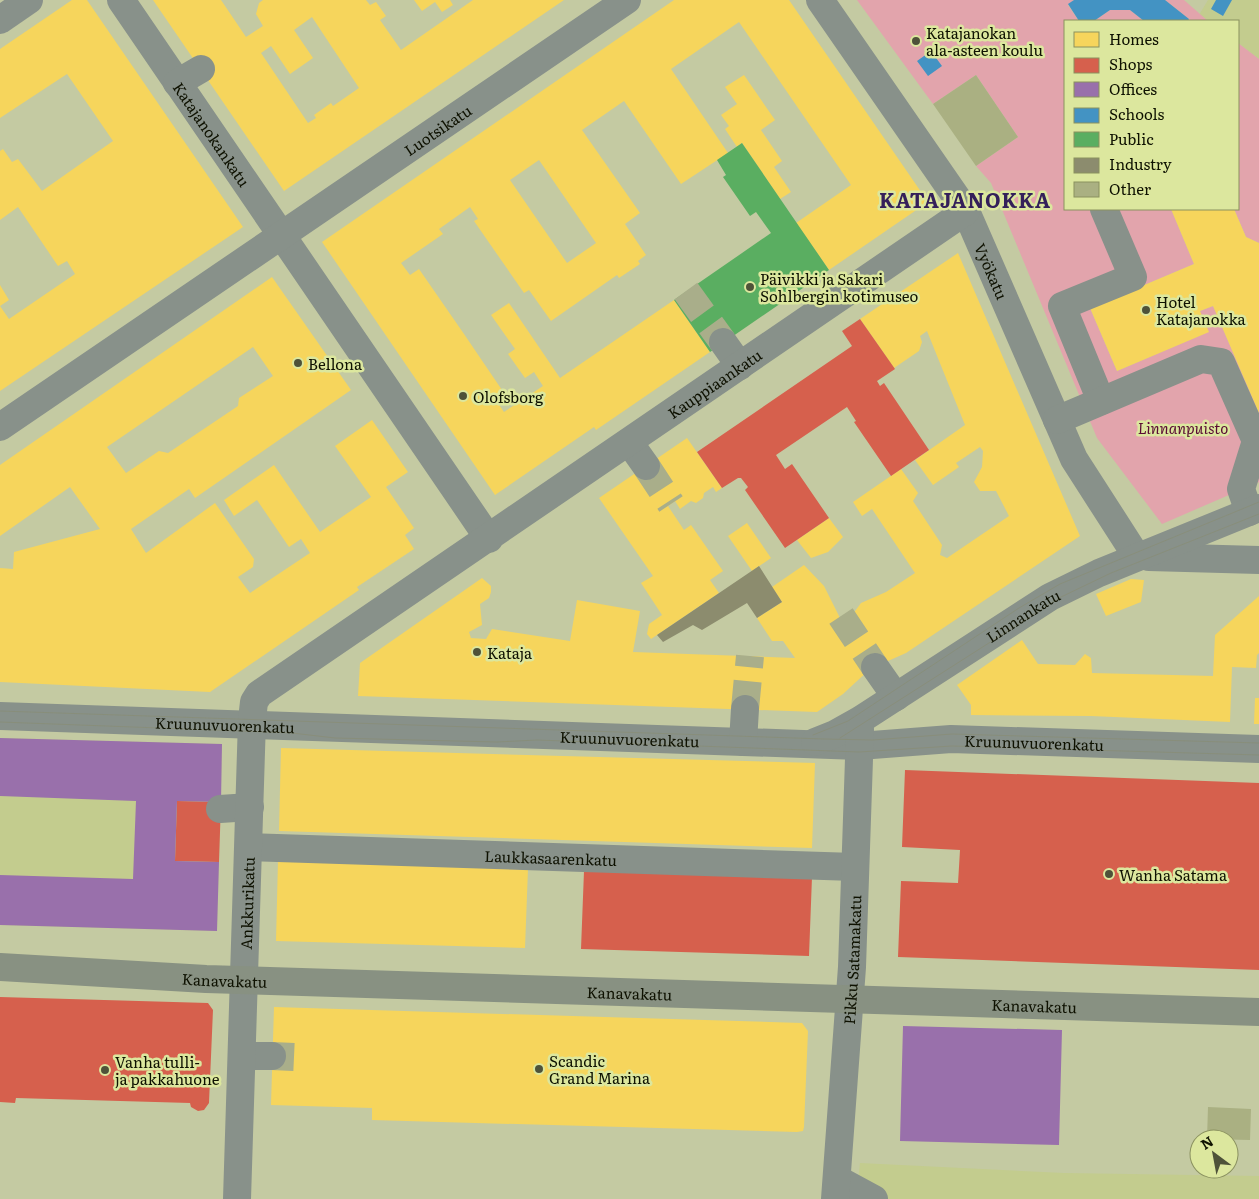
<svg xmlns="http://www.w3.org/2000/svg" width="1259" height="1199" font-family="Literata,serif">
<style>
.built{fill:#c3cc8e}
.green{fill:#e2a4ac}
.homes{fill:#f6d55c;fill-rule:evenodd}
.shops{fill:#d6604d}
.offices{fill:#9970ab}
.schools{fill:#4393c3}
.public{fill:#5aae61}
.industry{fill:#8c8c6e}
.building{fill:#aab082}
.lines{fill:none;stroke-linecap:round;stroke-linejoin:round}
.minor-tunnel{stroke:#a9ae8a;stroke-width:28;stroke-dasharray:28 14;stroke-linecap:butt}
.minor{stroke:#88918a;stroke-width:28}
.major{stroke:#889182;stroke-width:28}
.tram{stroke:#888e7b;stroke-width:1}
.poi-dot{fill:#4e5239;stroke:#dce79e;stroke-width:2}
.labels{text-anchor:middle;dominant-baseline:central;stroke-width:5;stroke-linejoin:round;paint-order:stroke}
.poi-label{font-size:15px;fill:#0e1100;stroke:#dce79e;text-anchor:start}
.street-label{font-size:15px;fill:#0e1100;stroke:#dce79e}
.park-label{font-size:15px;font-style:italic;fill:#580a33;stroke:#dce79e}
.district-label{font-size:20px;font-weight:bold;letter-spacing:1px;fill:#34205a;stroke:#dce79e}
</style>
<rect width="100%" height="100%" fill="#c4caa2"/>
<path class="built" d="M1208,0H1259V59L1238,43V21H1208L1199,15Z
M0,738L222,744L217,931L0,925Z
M860,1163L1064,1173L1259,1176V1199H856Z"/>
<path class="green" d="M857,0H1074L1068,5L1079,21H1065V209H1171L1194,264L1090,308L1117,371L1208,332L1200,311L1213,306L1259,413V482L1162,524L1097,438L991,183L976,166L1018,137L976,75L933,104Z
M1165,0H1184L1208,21H1188L1189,19Z
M1110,10H1130L1144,21H1094Z
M1238,43L1259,59V243L1246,237L1234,209H1238Z"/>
<path class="homes" d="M72,0H87L243,227L0,391V285L9,300L0,306L9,319L75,274L67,261L58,266L18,207L0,220V151L3,149L12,162L18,159L42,191L113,141L67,74L0,118V49Z
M153,0H221L246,37L263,26L256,14L259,3L263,0H366L370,5L376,2L386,16L380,20L401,50L473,0H564L284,191ZM312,17L359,88L333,106L331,103L314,115L316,118L308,123L261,53L271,46L290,74L313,58L294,30Z
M414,0H450L453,5L442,12L435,2L422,11Z
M674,0H789L928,202L829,270L796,223L851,185L739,22L671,69L728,153L681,184L624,101L582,130L640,213L625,224L646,255L638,261L640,264L619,278L617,275L551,321L529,290L524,293L474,221L478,219L470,207L439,229L443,234L401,263L410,275L419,269L464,334L504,393L495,399L504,412L543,386L534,372L525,378L508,354L515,349L491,315L509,303L560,378L674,300L710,352L596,430L594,427L495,495L322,242ZM539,160L596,243L567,263L510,180Z
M744,75L775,120L761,130L782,161L774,167L791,192L780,199L742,143L737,147L725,129L729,126L721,115L737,104L725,87Z
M1171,209H1234L1246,237L1259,243V413L1213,306L1200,311L1209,332L1117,371L1090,308L1194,264Z
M958,253L1080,536L906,653L870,669L843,694L817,712L358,696L360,663L482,578L491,586V592L489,598L480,604L482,625L469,632L471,638L486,639L492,629L570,641L577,600L640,611L633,652L795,658L783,641H772L757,618L782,602L772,587L804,565L824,586L844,626L861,603L886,592L915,573L872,509L862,516L853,502L901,469L918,493L913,501L942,545L940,555L947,558L1009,516L996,491H980L974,482L982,467L983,451L980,447L956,463L959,467L933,485L915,460L965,425L927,331L920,336L922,342L919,351L894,368L860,319Z
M272,277L351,390L195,498L189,489L131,529L146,553L215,503L254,559L253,567L238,577L250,593L310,553L301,539L289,547L257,500L234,516L224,500L274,465L320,532L371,497L335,446L372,420L408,472L386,487L414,528L405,535L414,549L357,587L359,590L210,692L0,682V568L13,569L14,552L100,529L70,487L0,536V465ZM253,347L273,376L239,398L238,406L168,453L159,451L126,473L107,447Z
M687,438L722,488L716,492L713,487L704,493L703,498L696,503L691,501L680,509L675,501L668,506L684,530L691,525L723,571L710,580L719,593L651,639L647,634L649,624L662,615L641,583L653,576L599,498Z
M829,518L843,537L828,552L811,558L797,540Z
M747,523L771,558L752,571L728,536Z
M1131,579L1144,580L1141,602L1106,616L1096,594Z
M1259,596V653L1257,655L1256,668L1232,667L1230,722L1091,716L971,715V705L957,685L1022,640L1038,664L1075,665L1085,654L1091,658L1092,673L1213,676L1215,635Z
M1255,698H1259V724H1254Z
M281,748L815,763L812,848L279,831Z
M278,860L528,869L525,948L276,941Z
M274,1007L802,1023L808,1031L804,1127L803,1131L797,1132L372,1120V1108L271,1105Z"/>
<path class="shops" d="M860,319L895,369L877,381L880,386L884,383L929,450L891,476L854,422L856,421L847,407L776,455L785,469L792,464L829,518L785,548L745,490L748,487L741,478H738L722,488L697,452L852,346L842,331Z
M905,770L1259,783V970L898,957L901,881L958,883L959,867L960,850L902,847Z
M177,801L221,802L219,862L175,861Z
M584,871L812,877L809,956L581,949Z
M0,997L208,1003L213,1010L209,1103L204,1110L198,1111L191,1107L190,1103L16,1098L15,1103L0,1102Z"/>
<path class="offices" d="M0,738L222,744L221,802L177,801L175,861L219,862L217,931L0,925V875L133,879L136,801L0,796Z
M903,1026L1062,1030L1059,1145L900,1141Z"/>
<path class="schools" d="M1074,0H1165L1189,19L1188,21H1144L1130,10H1110L1094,21H1079L1068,4Z
M1216,0H1232L1223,16L1211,9Z
M931,51L942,66L928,76L917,61Z"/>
<path class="public" d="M742,143L829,270L710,352L674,300L771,233L756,212L750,216L723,177L726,175L717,160Z"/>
<path class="industry" d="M759,566L782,602L757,618L747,603L702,630L693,625L663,642L657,635Z"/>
<path class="building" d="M976,75L1018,137L976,166L933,104Z
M1208,1107L1251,1109L1250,1140L1207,1139Z"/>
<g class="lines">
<path class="minor-tunnel" d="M686,291L723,342
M646,466L671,504
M841,616L875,667
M745,709L750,656
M272,1056L294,1057"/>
<g class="minor">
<path id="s1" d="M121,0L489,539"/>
<path id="s2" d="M820,0L966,211L1074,459L1137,557"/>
<path d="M0,20L29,0"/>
<path d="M177,83L201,69"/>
<path d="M723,342L740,366"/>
<path d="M1101,401L1062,306L1133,277L1104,209"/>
<path d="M1057,420L1201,359L1221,362L1256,441L1241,489L1249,512"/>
<path id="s3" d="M0,427L627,0"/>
<path d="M629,442L646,466"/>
<path d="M1149,557L1259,560"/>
<path d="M875,667L896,697"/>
<path id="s4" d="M0,716L859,746L951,739L1259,749"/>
<path d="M743,742L745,709"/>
<path id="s5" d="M815,742L835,734L860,720L1050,597L1099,573L1259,508"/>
<path d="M220,809L250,807"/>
<path id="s6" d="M249,847L855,867"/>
<path d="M242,1056H272"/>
<path d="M837,1179L874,1199"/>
<path id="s7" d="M237,1199L252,720L254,702L259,694L966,211"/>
<path id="s8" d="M835,1199L852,967L860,729"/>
</g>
<path class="major" id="s9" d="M0,967L206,979L1259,1012"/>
<path class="tram" d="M0,711L824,739L873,740L952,734L1259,743
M0,722L292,733L335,738L497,742L537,740L859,752L952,746L1259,755
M813,735L848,721L1019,608L1060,584L1259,502
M840,738L1061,597L1111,573L1259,514"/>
</g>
<g class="poi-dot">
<circle cx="916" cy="41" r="5"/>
<circle cx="750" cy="287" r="5"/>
<circle cx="1146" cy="310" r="5"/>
<circle cx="298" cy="363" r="5"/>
<circle cx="463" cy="396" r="5"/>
<circle cx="477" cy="652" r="5"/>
<circle cx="1109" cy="874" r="5"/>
<circle cx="539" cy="1069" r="5"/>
<circle cx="105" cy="1070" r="5"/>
</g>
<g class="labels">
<g class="poi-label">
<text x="926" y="32">Katajanokan<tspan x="926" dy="17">ala-asteen koulu</tspan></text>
<text x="760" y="278">Päivikki ja Sakari<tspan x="760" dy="17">Sohlbergin kotimuseo</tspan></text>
<text x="1156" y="301">Hotel<tspan x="1156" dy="17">Katajanokka</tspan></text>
<text x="308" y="363">Bellona</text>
<text x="473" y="396">Olofsborg</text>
<text x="487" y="652">Kataja</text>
<text x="1119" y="874">Wanha Satama</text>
<text x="549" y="1060">Scandic<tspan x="549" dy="17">Grand Marina</tspan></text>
<text x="115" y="1061">Vanha tulli-<tspan x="115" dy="17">ja pakkahuone</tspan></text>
</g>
<g class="street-label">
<text stroke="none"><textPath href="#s3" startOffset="529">Luotsikatu</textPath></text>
<text stroke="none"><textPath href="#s1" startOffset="162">Katajanokankatu</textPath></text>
<text stroke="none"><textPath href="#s2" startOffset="322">Vyökatu</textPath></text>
<text stroke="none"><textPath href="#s7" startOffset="1058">Kauppiaankatu</textPath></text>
<text stroke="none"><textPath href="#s5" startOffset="244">Linnankatu</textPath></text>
<text stroke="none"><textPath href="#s4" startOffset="225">Kruunuvuorenkatu</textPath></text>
<text stroke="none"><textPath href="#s4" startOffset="630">Kruunuvuorenkatu</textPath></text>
<text stroke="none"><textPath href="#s4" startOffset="1035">Kruunuvuorenkatu</textPath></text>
<text stroke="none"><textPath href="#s6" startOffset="302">Laukkasaarenkatu</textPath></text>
<text stroke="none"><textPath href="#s7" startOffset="296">Ankkurikatu</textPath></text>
<text stroke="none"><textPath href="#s8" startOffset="240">Pikku Satamakatu</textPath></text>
<text stroke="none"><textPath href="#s9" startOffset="225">Kanavakatu</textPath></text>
<text stroke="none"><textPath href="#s9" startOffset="630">Kanavakatu</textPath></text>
<text stroke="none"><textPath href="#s9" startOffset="1035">Kanavakatu</textPath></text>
</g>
<g class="park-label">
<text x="1183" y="427">Linnanpuisto</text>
</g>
<g class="district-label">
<text x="965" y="199">KATAJANOKKA</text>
</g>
</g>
<rect x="1064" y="20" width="175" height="190" fill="#dce79e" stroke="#8a915f"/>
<rect x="1074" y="32" width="25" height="15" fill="#f6d55c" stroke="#8a915f"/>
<text x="1109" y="45" font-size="15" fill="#0e1100">Homes</text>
<rect x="1074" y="58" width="25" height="15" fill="#d6604d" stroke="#8a915f"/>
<text x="1109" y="70" font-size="15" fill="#0e1100">Shops</text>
<rect x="1074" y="82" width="25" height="15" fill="#9970ab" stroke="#8a915f"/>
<text x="1109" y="95" font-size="15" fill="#0e1100">Offices</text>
<rect x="1074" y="108" width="25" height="15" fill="#4393c3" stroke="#8a915f"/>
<text x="1109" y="120" font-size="15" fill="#0e1100">Schools</text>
<rect x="1074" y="132" width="25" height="15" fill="#5aae61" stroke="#8a915f"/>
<text x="1109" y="145" font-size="15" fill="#0e1100">Public</text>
<rect x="1074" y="158" width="25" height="15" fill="#8c8c6e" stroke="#8a915f"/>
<text x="1109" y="170" font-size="15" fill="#0e1100">Industry</text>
<rect x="1074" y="182" width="25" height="15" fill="#aab082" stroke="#8a915f"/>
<text x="1109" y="195" font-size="15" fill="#0e1100">Other</text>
<g transform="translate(1214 1154) rotate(328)"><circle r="24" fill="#dce79e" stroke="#8a915f"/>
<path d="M0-4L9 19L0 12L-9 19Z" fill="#4e5239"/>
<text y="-8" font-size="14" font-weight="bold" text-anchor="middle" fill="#0e1100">N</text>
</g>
</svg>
